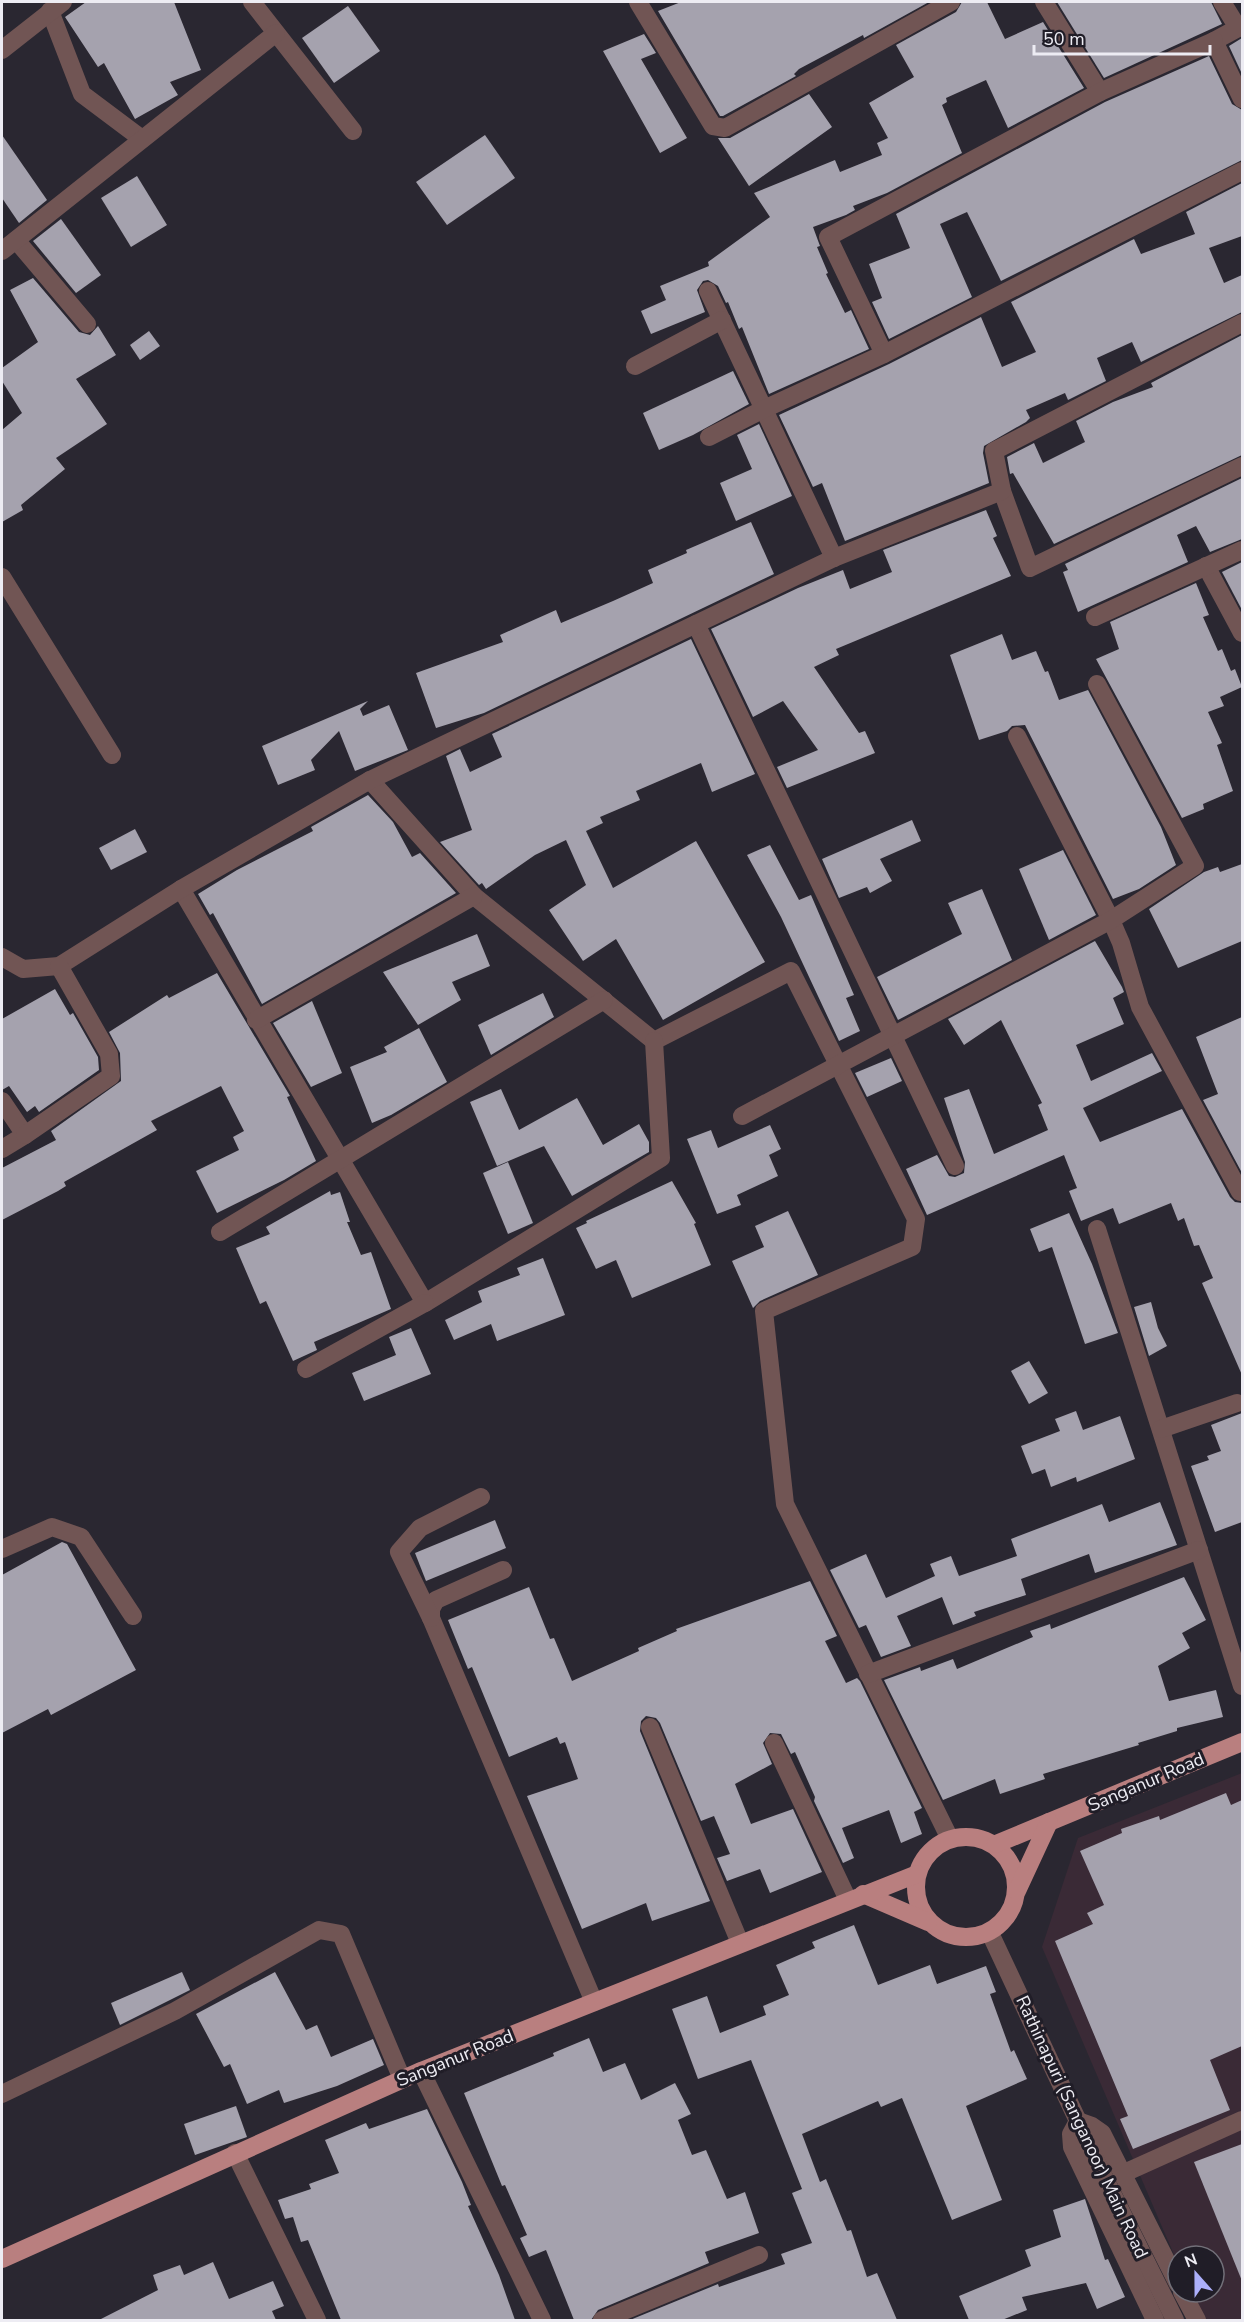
<svg xmlns="http://www.w3.org/2000/svg" width="1244" height="2322" viewBox="0 0 1244 2322" font-family="'Nunito Sans',sans-serif">
<style>
.industrial{fill:#3a2a36}
.building{fill:#a5a2ae}
.lines{fill:none;stroke-linecap:round;stroke-linejoin:round}
.minor{stroke:#715554;stroke-width:18}
.major{stroke:#b97f7f;stroke-width:18}
.labels{text-anchor:middle;stroke-width:6;stroke-linejoin:round;paint-order:stroke}
.street-label{font-size:18px;fill:#edecf3;stroke:#201d27}
</style>
<rect width="100%" height="100%" fill="#2a2731"/>
<!-- industrial -->
<polygon class="industrial" points="1242,1773 1242,2320 1207,2320 1192,2292 1214,2292 1214,2256 1178,2256 1178,2264 1042,1947 1078,1838"/>
<!-- building -->
<g class="building">
<polygon points="86,2 174,2 201,70 170,82 178,95 135,119 104,63 98,67 65,17"/>
<polygon points="681,2 929,2 864,38 863,35 799,69 794,74 796,76 723,116 720,116 658,11"/>
<polygon points="962,2 987,2 1005,39 1043,22 1084,88 1008,128 986,80 946,98 947,102 942,105 962,153 887,193 853,206 855,210 846,215 813,227 820,246 817,247 828,273 826,274 845,313 851,310 869,349 769,394 742,327 739,329 728,302 726,303 718,286 708,280 703,281 697,290 705,312 651,334 641,311 666,300 660,286 709,266 708,262 770,217 754,193 835,160 840,172 882,155 877,143 888,138 869,103 914,77 896,45 956,12"/>
<polygon points="1057,2 1211,2 1222,24 1104,78"/>
<polygon points="348,6 380,51 334,83 302,38"/>
<polygon points="644,34 656,53 641,59 687,138 660,153 603,51"/>
<polygon points="1242,38 1242,74 1229,46"/>
<polygon points="1209,56 1232,104 1242,110 1242,160 1001,281 967,212 940,224 972,297 889,339 872,302 882,298 869,264 910,248 896,214 1105,102"/>
<polygon points="809,94 832,127 749,186 718,138 730,138"/>
<polygon points="2,135 47,200 19,223 2,198"/>
<polygon points="485,135 515,178 447,225 416,182"/>
<polygon points="137,176 167,225 131,247 101,198"/>
<polygon points="1242,183 1242,236 1209,248 1224,283 1242,275 1242,312 1141,362 1132,342 1097,358 1106,381 1068,400 1065,393 1026,410 1030,418 1026,422 984,446 983,453 989,483 845,541 822,483 813,487 779,415 889,364 981,317 1002,367 1036,352 1011,302 1134,239 1141,254 1195,234 1186,212"/>
<polygon points="61,219 101,275 76,293 33,241"/>
<polygon points="33,278 79,332 90,335 98,326 116,355 76,379 107,424 56,458 65,469 21,505 23,510 2,522 2,430 22,413 2,381 2,368 38,342 10,290"/>
<polygon points="149,331 160,346 140,360 130,345"/>
<polygon points="1242,335 1242,455 1054,544 1013,473 1010,474 1007,457 1034,443 1043,463 1085,442 1076,421 1113,402 1153,387 1151,383"/>
<polygon points="733,371 749,404 693,435 659,450 643,413"/>
<polygon points="759,424 792,496 736,521 720,483 752,469 737,435"/>
<polygon points="1242,478 1242,539 1210,552 1196,526 1177,535 1188,562 1078,612 1063,572 1068,570 1065,564"/>
<polygon points="986,510 997,536 993,538 1011,576 836,649 839,655 814,667 859,733 865,731 875,753 787,788 777,767 818,750 783,701 753,717 711,629 798,588 843,570 850,589 892,572 883,550"/>
<polygon points="751,522 774,574 484,713 436,728 416,673 503,642 500,635 556,610 561,623 613,601 653,583 648,570 687,553 686,550"/>
<polygon points="1242,562 1242,610 1222,572"/>
<polygon points="1196,583 1209,615 1203,617 1218,651 1222,649 1231,671 1235,669 1242,687 1220,697 1224,706 1208,712 1222,743 1217,745 1233,791 1203,804 1204,809 1182,818 1096,659 1119,649 1110,622"/>
<polygon points="1002,634 1012,660 1036,651 1045,672 1048,671 1059,700 1088,690 1161,827 1176,865 1139,889 1113,899 1025,725 1012,726 1007,731 979,740 950,655"/>
<polygon points="691,639 755,774 712,792 701,763 636,791 640,800 600,817 603,823 586,831 613,888 696,841 765,962 663,1020 616,939 583,961 549,910 586,885 566,840 535,855 486,889 482,883 479,885 440,842 472,830 446,756 460,749 470,772 502,757 492,734"/>
<polygon points="368,701 360,709 363,716 389,705 408,750 355,771 339,731 311,760 315,770 278,785 262,746"/>
<polygon points="368,795 393,822 412,857 420,853 456,893 262,1004 213,913 210,915 198,894 237,870 313,831 311,827"/>
<polygon points="912,820 921,841 880,859 892,881 870,893 867,887 839,898 822,859"/>
<polygon points="135,829 147,852 111,870 99,848"/>
<polygon points="770,845 799,900 811,895 854,995 846,998 860,1031 839,1041 781,917 747,855"/>
<polygon points="1063,850 1096,915 1049,940 1019,869"/>
<polygon points="1242,864 1242,941 1178,968 1149,909 1204,872 1218,867 1220,872"/>
<polygon points="982,889 1012,960 898,1020 877,977 962,934 948,903"/>
<polygon points="477,934 490,966 452,982 461,1000 418,1025 383,972"/>
<polygon points="1095,941 1122,987 1124,992 1113,998 1124,1024 1076,1045 1091,1081 1152,1053 1162,1071 1083,1108 1100,1142 1182,1109 1230,1197 1235,1202 1242,1203 1242,1375 1202,1283 1213,1278 1199,1245 1194,1246 1184,1218 1178,1221 1171,1203 1119,1224 1113,1208 1081,1221 1069,1191 1077,1188 1064,1155 927,1215 906,1169 937,1155 949,1176 955,1177 964,1173 965,1162 944,1098 969,1089 994,1154 1048,1130 1038,1105 1042,1103 1001,1020 964,1045 948,1019"/>
<polygon points="217,973 290,1096 287,1097 316,1161 284,1180 217,1213 196,1171 239,1150 233,1137 244,1131 221,1086 151,1121 157,1130 64,1182 66,1186 58,1191 2,1220 2,1168 56,1140 51,1131 121,1081 120,1053 109,1032 167,995 169,998"/>
<polygon points="55,989 70,1015 73,1013 98,1057 99,1070 39,1112 35,1106 27,1112 9,1086 2,1090 2,1019"/>
<polygon points="543,993 554,1017 491,1055 478,1025"/>
<polygon points="312,1001 342,1073 311,1087 273,1023"/>
<polygon points="1242,1017 1242,1173 1203,1100 1218,1094 1196,1037"/>
<polygon points="419,1028 447,1082 391,1115 372,1123 350,1067 387,1052 384,1047"/>
<polygon points="891,1058 902,1081 867,1097 855,1073"/>
<polygon points="501,1089 519,1130 577,1098 603,1145 639,1124 649,1142 649,1152 572,1196 544,1146 497,1166 470,1102"/>
<polygon points="770,1125 781,1149 769,1155 778,1176 737,1195 741,1205 717,1214 687,1139 711,1130 718,1148"/>
<polygon points="508,1162 533,1223 508,1234 483,1173"/>
<polygon points="672,1181 696,1223 694,1224 711,1265 632,1298 616,1260 596,1269 576,1228 587,1223 586,1221"/>
<polygon points="330,1191 331,1195 340,1192 350,1222 347,1222 361,1255 371,1252 391,1309 314,1342 317,1350 293,1361 266,1301 260,1304 236,1248 270,1234 266,1227"/>
<polygon points="788,1211 818,1275 760,1301 753,1308 732,1261 764,1247 755,1226"/>
<polygon points="1069,1213 1092,1264 1118,1333 1085,1344 1052,1247 1039,1252 1030,1229"/>
<polygon points="543,1258 565,1315 497,1341 491,1324 454,1340 445,1320 482,1302 478,1291 520,1275 517,1268"/>
<polygon points="1151,1302 1158,1328 1167,1346 1149,1356 1134,1307"/>
<polygon points="411,1328 431,1374 364,1401 352,1373 396,1355 389,1337"/>
<polygon points="1029,1361 1048,1393 1029,1404 1011,1371"/>
<polygon points="1076,1411 1083,1430 1120,1416 1135,1459 1077,1482 1076,1477 1051,1487 1045,1469 1032,1474 1021,1446 1060,1431 1055,1419"/>
<polygon points="1242,1413 1242,1522 1215,1532 1191,1466 1209,1460 1207,1456 1221,1451 1211,1425"/>
<polygon points="1160,1502 1177,1545 1095,1573 1089,1554 1021,1579 1026,1595 974,1612 976,1616 953,1625 942,1597 897,1616 911,1646 881,1657 866,1625 859,1628 830,1570 866,1554 886,1598 935,1576 930,1564 951,1556 959,1576 1017,1556 1011,1539 1102,1504 1109,1522"/>
<polygon points="495,1520 506,1548 426,1581 415,1553"/>
<polygon points="62,1542 67,1544 136,1670 51,1715 48,1709 2,1733 2,1575"/>
<polygon points="1184,1577 1206,1620 1182,1633 1190,1648 1158,1666 1169,1701 1216,1690 1223,1717 1177,1728 1177,1731 1138,1743 1139,1745 1043,1774 1045,1779 1000,1794 995,1779 943,1800 884,1680 920,1667 921,1671 953,1659 957,1669 1033,1637 1030,1631 1050,1624 1051,1629"/>
<polygon points="810,1581 837,1636 825,1641 846,1683 857,1678 860,1681 922,1808 914,1812 922,1834 901,1843 889,1810 842,1828 854,1858 843,1863 814,1801 815,1797 795,1752 791,1754 781,1734 770,1733 763,1743 772,1764 735,1784 751,1824 793,1809 822,1872 770,1893 760,1869 727,1881 717,1858 730,1854 714,1816 701,1821 660,1723 656,1718 646,1716 641,1721 640,1731 710,1901 652,1921 646,1903 582,1929 527,1796 578,1779 565,1742 560,1744 557,1737 509,1757 472,1667 468,1669 448,1620 529,1587 550,1639 554,1638 572,1681 639,1651 638,1648 677,1631 676,1629"/>
<polygon points="1226,1793 1231,1805 1242,1800 1242,2046 1210,2060 1230,2110 1133,2149 1120,2119 1128,2116 1055,1941 1093,1924 1087,1913 1104,1905 1080,1851 1122,1833 1121,1829 1159,1816 1160,1820"/>
<polygon points="854,1925 878,1985 930,1965 937,1984 986,1966 996,1992 990,1994 1011,2052 1014,2050 1027,2079 966,2106 1002,2200 952,2220 902,2098 881,2107 878,2101 802,2134 820,2182 826,2179 847,2231 851,2230 867,2277 877,2273 897,2320 630,2320 718,2284 719,2287 785,2264 781,2254 812,2243 792,2193 802,2189 751,2060 698,2079 672,2009 707,1996 720,2033 766,2015 763,2006 789,1995 776,1965 815,1948 812,1942"/>
<polygon points="182,1972 190,1990 120,2025 111,2003"/>
<polygon points="275,1972 306,2030 317,2025 331,2057 373,2039 384,2065 337,2086 284,2103 279,2090 247,2104 230,2064 224,2067 196,2014"/>
<polygon points="589,2038 603,2072 625,2063 641,2100 675,2083 691,2114 678,2120 692,2155 706,2150 727,2199 745,2192 759,2233 705,2252 709,2263 598,2310 591,2320 574,2320 546,2250 529,2257 520,2238 527,2235 505,2185 502,2186 464,2093 554,2056 553,2053"/>
<polygon points="236,2106 247,2137 195,2155 184,2124"/>
<polygon points="427,2109 462,2182 471,2205 468,2206 499,2275 515,2320 341,2320 308,2240 301,2242 293,2217 285,2219 278,2200 311,2189 309,2184 339,2173 325,2140 366,2123 369,2129"/>
<polygon points="1242,2144 1242,2281 1194,2162"/>
<polygon points="1085,2199 1105,2260 1108,2259 1125,2297 1097,2309 1086,2283 1022,2297 1027,2310 1002,2320 969,2320 959,2296 1031,2266 1025,2250 1061,2237 1053,2210"/>
<polygon points="213,2262 229,2299 273,2281 284,2306 272,2311 276,2320 99,2320 158,2290 153,2275 180,2265 184,2275"/>
</g>
<g class="lines">
<!-- minor -->
<g class="minor">
<polyline points="252,2 353,131"/>
<polyline points="638,2 713,126 725,128 951,2"/>
<polyline points="1044,2 1100,92"/>
<polyline points="1222,2 1238,28 1214,41 1242,99"/>
<polyline points="50,11 82,94 142,139"/>
<polyline points="2,50 63,2"/>
<polyline points="16,240 87,324"/>
<polyline points="2,251 276,33"/>
<polyline points="708,291 834,558"/>
<polyline points="884,354 828,237 1100,92 1214,41"/>
<polyline points="635,366 722,320"/>
<polyline points="709,437 764,409 884,354 1242,171"/>
<polyline points="1002,491 1030,568 1242,466"/>
<polyline points="1206,566 1242,633"/>
<polyline points="2,577 112,755"/>
<polyline points="1095,617 1242,550"/>
<polyline points="696,624 955,1166"/>
<polyline points="1017,736 1111,920 1121,943 1140,1007 1240,1192"/>
<polyline points="370,780 474,896 654,1041 791,971 916,1219 912,1247 764,1311 785,1504 950,1839"/>
<polyline points="181,889 425,1303 661,1158 654,1041"/>
<polyline points="2,957 23,969 59,966 181,889 370,780 834,558 1002,491 994,451 1242,323"/>
<polyline points="256,1020 474,896"/>
<polyline points="2,1101 25,1135 2,1149"/>
<polyline points="742,1116 1111,920 1195,866 1097,684"/>
<polyline points="25,1135 111,1076 109,1054 59,966"/>
<polyline points="1097,1229 1242,1686"/>
<polyline points="220,1232 604,1000"/>
<polyline points="306,1369 425,1303"/>
<polyline points="1161,1429 1237,1403"/>
<polyline points="2,1549 52,1527 81,1537 133,1616"/>
<polyline points="503,1570 436,1600 431,1609 431,1618 594,2002"/>
<polyline points="431,1618 399,1552 420,1528 481,1497"/>
<polyline points="868,1674 1199,1550"/>
<polyline points="650,1727 740,1943"/>
<polyline points="774,1743 848,1900"/>
<polyline points="990,1933 1106,2181 1175,2320"/>
<polyline points="421,2071 542,2320"/>
<polyline points="2,2094 175,2011 319,1930 341,1934 402,2079"/>
<polyline points="235,2153 317,2320"/>
<polyline points="1122,2174 1242,2120"/>
<polyline points="1182,2292 1197,2320"/>
<polyline points="602,2320 759,2255"/>
<polyline points="1155,2320 1072,2147 1071,2134 1078,2121 1092,2126 1102,2133 1178,2284"/>
</g>
<!-- major -->
<g class="major">
<circle cx="966" cy="1887" r="50"/>
<polyline points="996,1844 1242,1742"/>
<polyline points="1017,1891 1049,1822"/>
<polyline points="863,1894 928,1922"/>
<polyline points="2,2259 421,2071 917,1874"/>
</g>
</g>
<g class="labels">
<!-- street labels -->
<g class="street-label">
<text transform="translate(1146 1782) rotate(-23)" y="6">Sanganur Road</text>
<text transform="translate(455 2058) rotate(-22)" y="6">Sanganur Road</text>
<text transform="translate(1082 2127) rotate(65)" y="6">Rathinapuri (Sanganoor) Main Road</text>
</g>
</g>
<!-- border -->
<rect width="1244" height="2322" fill="none" stroke="#edecf3" stroke-width="6"/>
<!-- north arrow -->
<g transform="translate(1196 2274) rotate(339)"><circle r="28" fill="#201d27" stroke="#727079" stroke-width="1.5"/>
<path d="M0-4.5L10 22L0 15L-10 22Z" fill="#acaffb"/>
<text y="-9" font-size="16" font-weight="bold" text-anchor="middle" fill="#edecf3">N</text>
</g>
<!-- scale -->
<path d="M1034 45v9h176v-9" fill="none" stroke="#edecf3" stroke-width="3"/>
<text x="1043" y="45" font-size="18" fill="#edecf3" stroke="#201d27" stroke-width="4.5" paint-order="stroke">50 m</text>
</svg>
